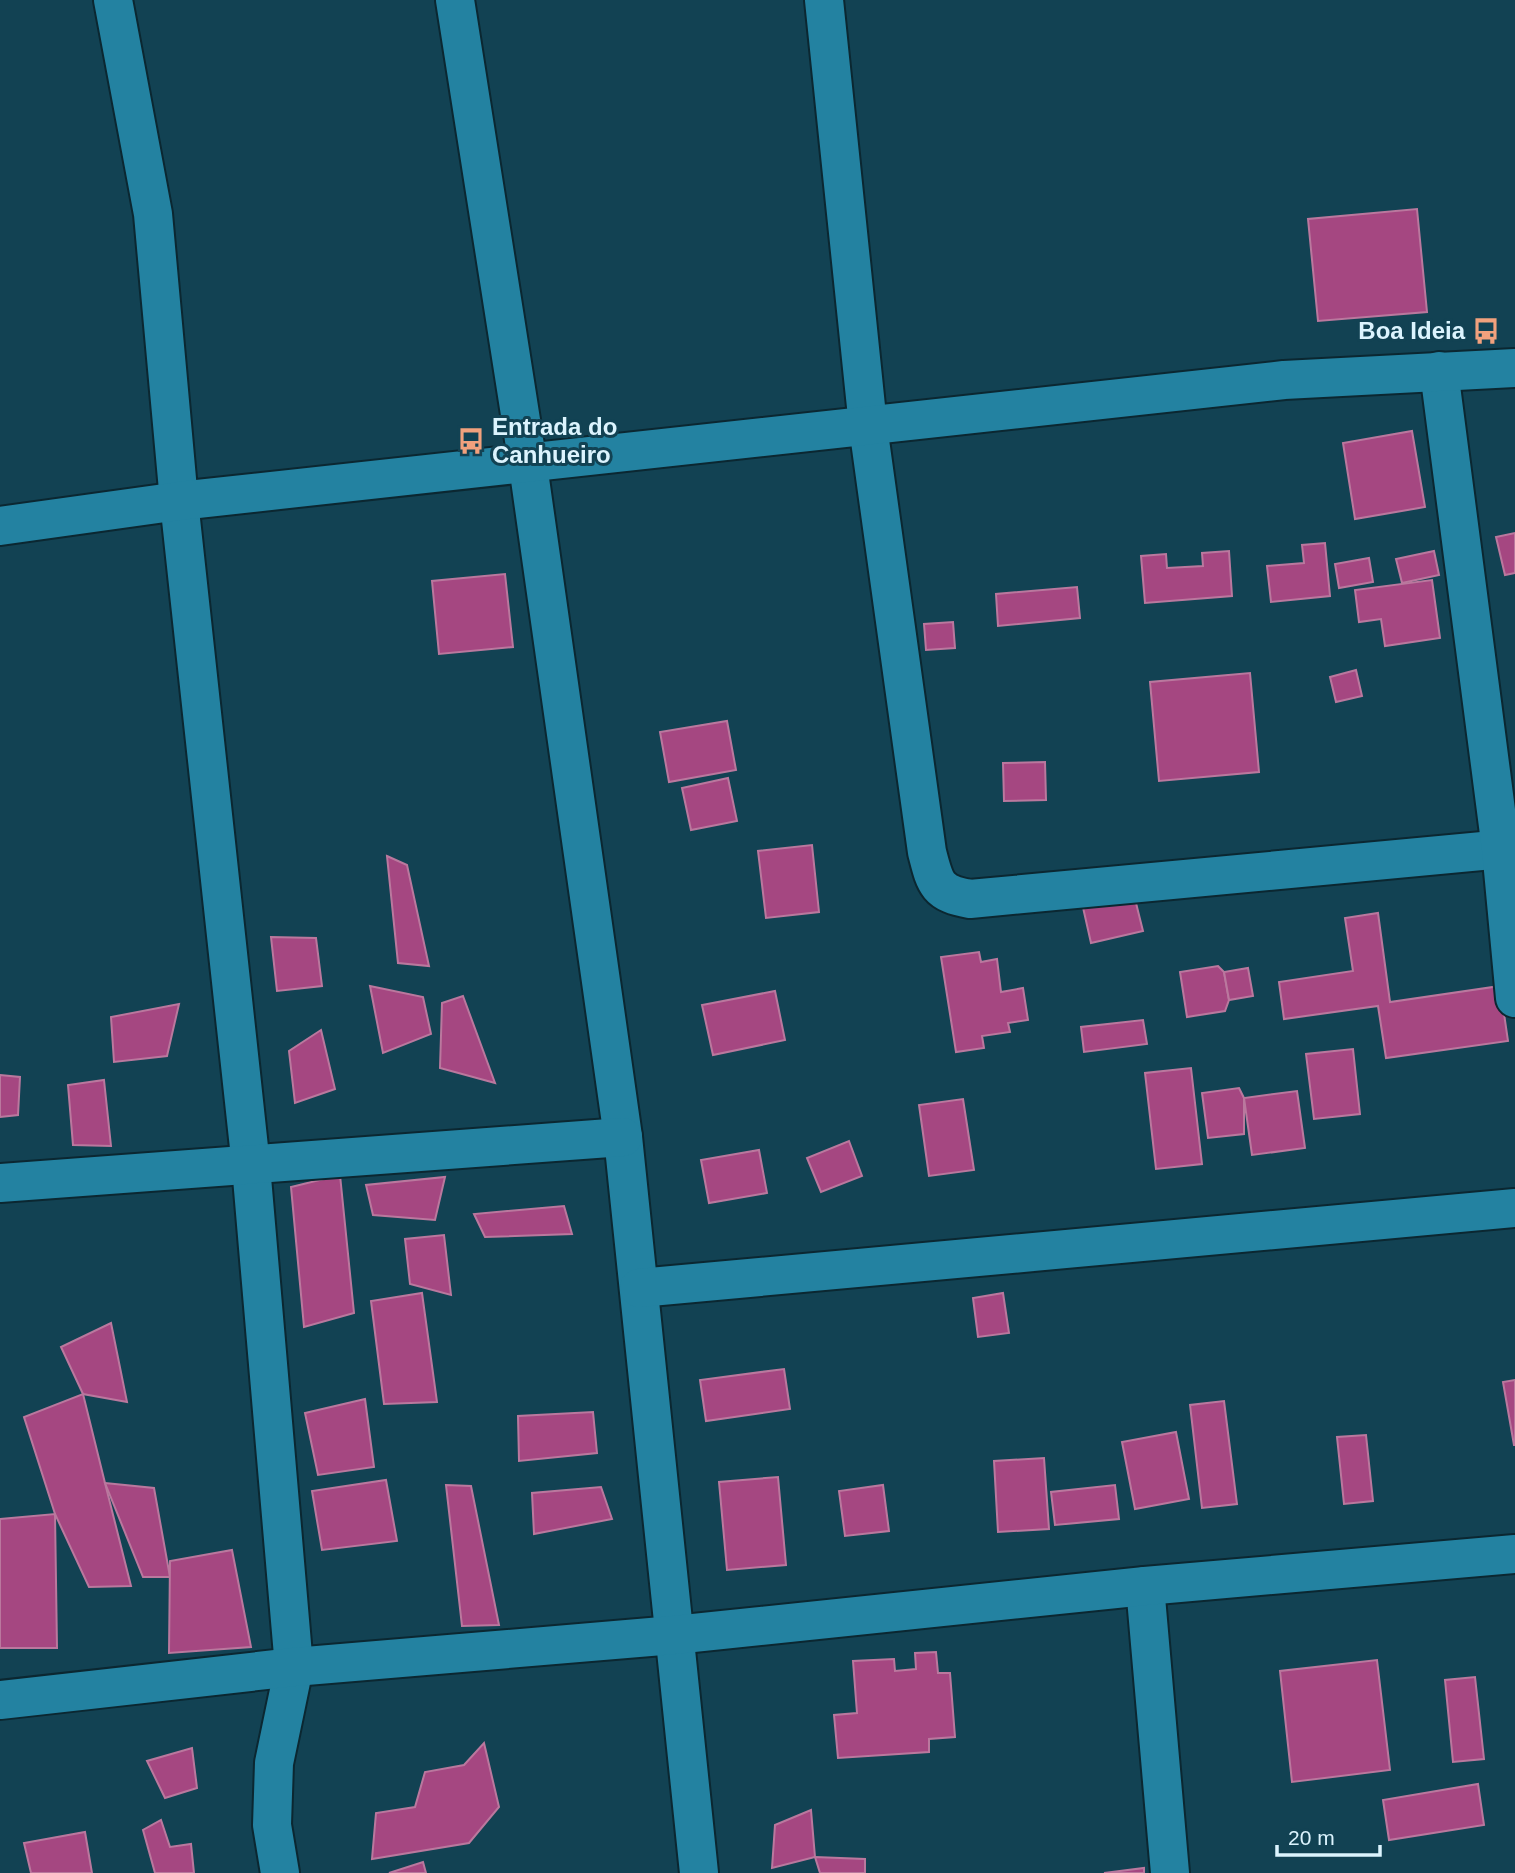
<svg xmlns="http://www.w3.org/2000/svg" width="1515" height="1873" viewBox="0 0 1515 1873" font-family="Arial,sans-serif">
<style>
.building{fill:#a54781;stroke:#ba789e;stroke-width:2}
.lines{fill:none;stroke-linecap:round;stroke-linejoin:round}
.minor-casing{stroke:#0b2731;stroke-width:42}
.minor{stroke:#2382a1;stroke-width:38}
.labels{text-anchor:middle;stroke-width:6;stroke-linejoin:round;paint-order:stroke}
.poi-label{font-size:24px;font-weight:bold;fill:#dcf4fe;stroke:#124253;text-anchor:end}
</style>
<rect width="100%" height="100%" fill="#124253"/>
<!-- building -->
<g class="building">
<polygon points="1417,209 1427,312 1318,321 1308,219"/>
<polygon points="1412,431 1425,507 1355,519 1343,443"/>
<polygon points="1515,533 1515,573 1505,575 1496,537"/>
<polygon points="1325,543 1330,596 1271,602 1267,566 1304,563 1302,545"/>
<polygon points="1229,551 1232,596 1145,603 1141,556 1166,554 1167,568 1203,566 1202,553"/>
<polygon points="1434,551 1439,575 1402,583 1396,559"/>
<polygon points="1369,558 1373,582 1339,588 1335,564"/>
<polygon points="505,574 513,647 439,654 432,581"/>
<polygon points="1432,580 1440,638 1385,646 1381,619 1359,622 1355,590"/>
<polygon points="1077,587 1080,618 998,626 996,594"/>
<polygon points="953,622 955,648 926,650 924,624"/>
<polygon points="1356,670 1362,696 1336,702 1330,677"/>
<polygon points="1250,673 1259,772 1159,781 1150,682"/>
<polygon points="727,721 736,770 669,782 660,732"/>
<polygon points="1045,762 1046,800 1004,801 1003,763"/>
<polygon points="728,778 737,821 691,830 682,788"/>
<polygon points="812,845 819,912 766,918 758,851"/>
<polygon points="387,856 407,865 429,966 398,963"/>
<polygon points="1133,891 1143,931 1091,943 1082,903"/>
<polygon points="1378,913 1390,1002 1500,986 1508,1041 1386,1058 1378,1006 1284,1019 1279,982 1353,971 1345,918"/>
<polygon points="271,937 316,938 322,986 277,991"/>
<polygon points="979,952 981,962 997,959 1001,992 1023,988 1028,1020 1008,1023 1010,1032 982,1036 984,1048 956,1052 941,957"/>
<polygon points="1218,966 1224,972 1229,1000 1225,1011 1187,1017 1180,972"/>
<polygon points="1248,968 1253,996 1229,1000 1224,972"/>
<polygon points="370,986 423,997 431,1034 383,1053"/>
<polygon points="775,991 785,1040 713,1055 702,1005"/>
<polygon points="463,996 495,1083 440,1068 442,1003"/>
<polygon points="179,1004 167,1056 114,1062 111,1017"/>
<polygon points="1143,1020 1147,1044 1084,1052 1081,1027"/>
<polygon points="321,1030 335,1089 295,1103 289,1051"/>
<polygon points="1353,1049 1360,1114 1314,1119 1306,1054"/>
<polygon points="1191,1068 1202,1164 1156,1169 1145,1073"/>
<polygon points="0,1075 20,1077 18,1115 0,1117"/>
<polygon points="104,1080 111,1146 73,1145 68,1085"/>
<polygon points="1239,1088 1244,1098 1244,1134 1208,1138 1202,1093"/>
<polygon points="1297,1091 1305,1148 1252,1155 1244,1098"/>
<polygon points="963,1099 974,1170 929,1176 919,1105"/>
<polygon points="849,1141 862,1176 821,1192 807,1158"/>
<polygon points="759,1150 767,1193 709,1203 701,1160"/>
<polygon points="340,1175 354,1313 304,1327 291,1187"/>
<polygon points="445,1177 435,1220 373,1215 366,1185"/>
<polygon points="564,1206 572,1234 485,1237 474,1214"/>
<polygon points="444,1235 451,1295 410,1284 405,1239"/>
<polygon points="422,1293 437,1402 384,1404 371,1301"/>
<polygon points="1003,1293 1009,1333 978,1337 973,1298"/>
<polygon points="111,1323 127,1402 83,1394 61,1347"/>
<polygon points="784,1369 790,1409 706,1421 700,1380"/>
<polygon points="1515,1380 1515,1445 1514,1445 1503,1382"/>
<polygon points="83,1394 105,1483 131,1586 89,1587 55,1514 24,1417"/>
<polygon points="365,1399 374,1467 318,1475 305,1413"/>
<polygon points="1224,1401 1237,1504 1202,1508 1190,1405"/>
<polygon points="593,1412 597,1453 519,1461 518,1416"/>
<polygon points="1176,1432 1189,1499 1135,1509 1122,1442"/>
<polygon points="1366,1435 1373,1501 1344,1504 1337,1437"/>
<polygon points="1044,1458 1049,1529 998,1532 994,1461"/>
<polygon points="778,1477 786,1565 727,1570 719,1482"/>
<polygon points="386,1480 397,1541 322,1550 312,1491"/>
<polygon points="105,1483 154,1488 170,1577 143,1577"/>
<polygon points="446,1485 471,1486 499,1625 462,1626"/>
<polygon points="883,1485 889,1531 845,1536 839,1491"/>
<polygon points="1115,1485 1119,1519 1055,1525 1051,1492"/>
<polygon points="601,1487 612,1519 534,1534 532,1493"/>
<polygon points="55,1514 57,1648 0,1648 0,1519"/>
<polygon points="232,1550 251,1647 169,1653 170,1561"/>
<polygon points="936,1652 938,1673 950,1673 955,1737 929,1739 929,1752 838,1758 834,1715 857,1713 853,1661 894,1659 895,1671 916,1669 915,1653"/>
<polygon points="1377,1660 1390,1770 1292,1782 1280,1671"/>
<polygon points="1475,1677 1484,1759 1453,1762 1445,1680"/>
<polygon points="484,1743 499,1807 469,1843 372,1859 376,1813 415,1807 425,1772 464,1765"/>
<polygon points="192,1748 197,1788 165,1798 147,1761"/>
<polygon points="1478,1784 1484,1825 1389,1840 1383,1800"/>
<polygon points="811,1810 815,1857 772,1868 775,1825"/>
<polygon points="161,1820 170,1847 191,1844 194,1873 155,1873 143,1830"/>
<polygon points="85,1832 92,1873 31,1873 24,1843"/>
<polygon points="815,1857 865,1859 865,1873 820,1873"/>
<polygon points="423,1862 426,1873 389,1873"/>
<polygon points="1144,1868 1144,1873 1104,1873"/>
</g>
<g class="lines">
<defs>
<g id="minor">
<polyline points="113,0 153,214 179,501 251,1166 294,1667 274,1763 272,1825 280,1873"/>
<polyline points="455,0 528,465 623,1137 699,1873"/>
<path d="M824 0 868 426 927 852C935 883 936 893 970 899L1515 848"/>
<polyline points="1439,371 1501,849 1515,998"/>
<polyline points="0,526 179,501 1284,380 1515,368"/>
<polyline points="0,1183 623,1137"/>
<polyline points="639,1288 1515,1208"/>
<polyline points="1145,1586 1170,1873"/>
<polyline points="0,1700 294,1667 674,1635 1145,1586 1515,1554"/>
</g>
</defs>
<!-- minor casing -->
<use href="#minor" class="minor-casing"/>
<!-- minor -->
<use href="#minor" class="minor"/>
</g>
<!-- icons -->
<defs>
<symbol id="bus-bare" viewBox="-9 -9 18 18"><path d="M-5-6H5V4H4V6H2V4H-2V6H-4V4H-5ZM-3.5-4V0h7V-4ZM-3.5 1.2v1.5H-2V1.2ZM2 1.2v1.5H3.5V1.2Z" fill="#f1a17d" stroke="#124253" stroke-width="2.5" paint-order="stroke"/></symbol>
</defs>
<g fill-rule="evenodd">
<use href="#bus-bare" x="1467" y="312" width="38" height="38"/>
<use href="#bus-bare" x="452" y="422" width="38" height="38"/>
</g>
<g class="labels">
<!-- poi labels -->
<g class="poi-label">
<text x="1465" y="339">Boa Ideia</text>
<text x="492" y="435" text-anchor="start">Entrada do<tspan x="492" dy="28">Canhueiro</tspan></text>
</g>
</g>
<!-- scale -->
<path d="M1277 1845v10h103v-10" fill="none" stroke="#dcf4fe" stroke-width="3.5"/>
<text x="1288" y="1845" font-size="21" fill="#dcf4fe" stroke="#124253" stroke-width="5" paint-order="stroke">20 m</text>
</svg>
